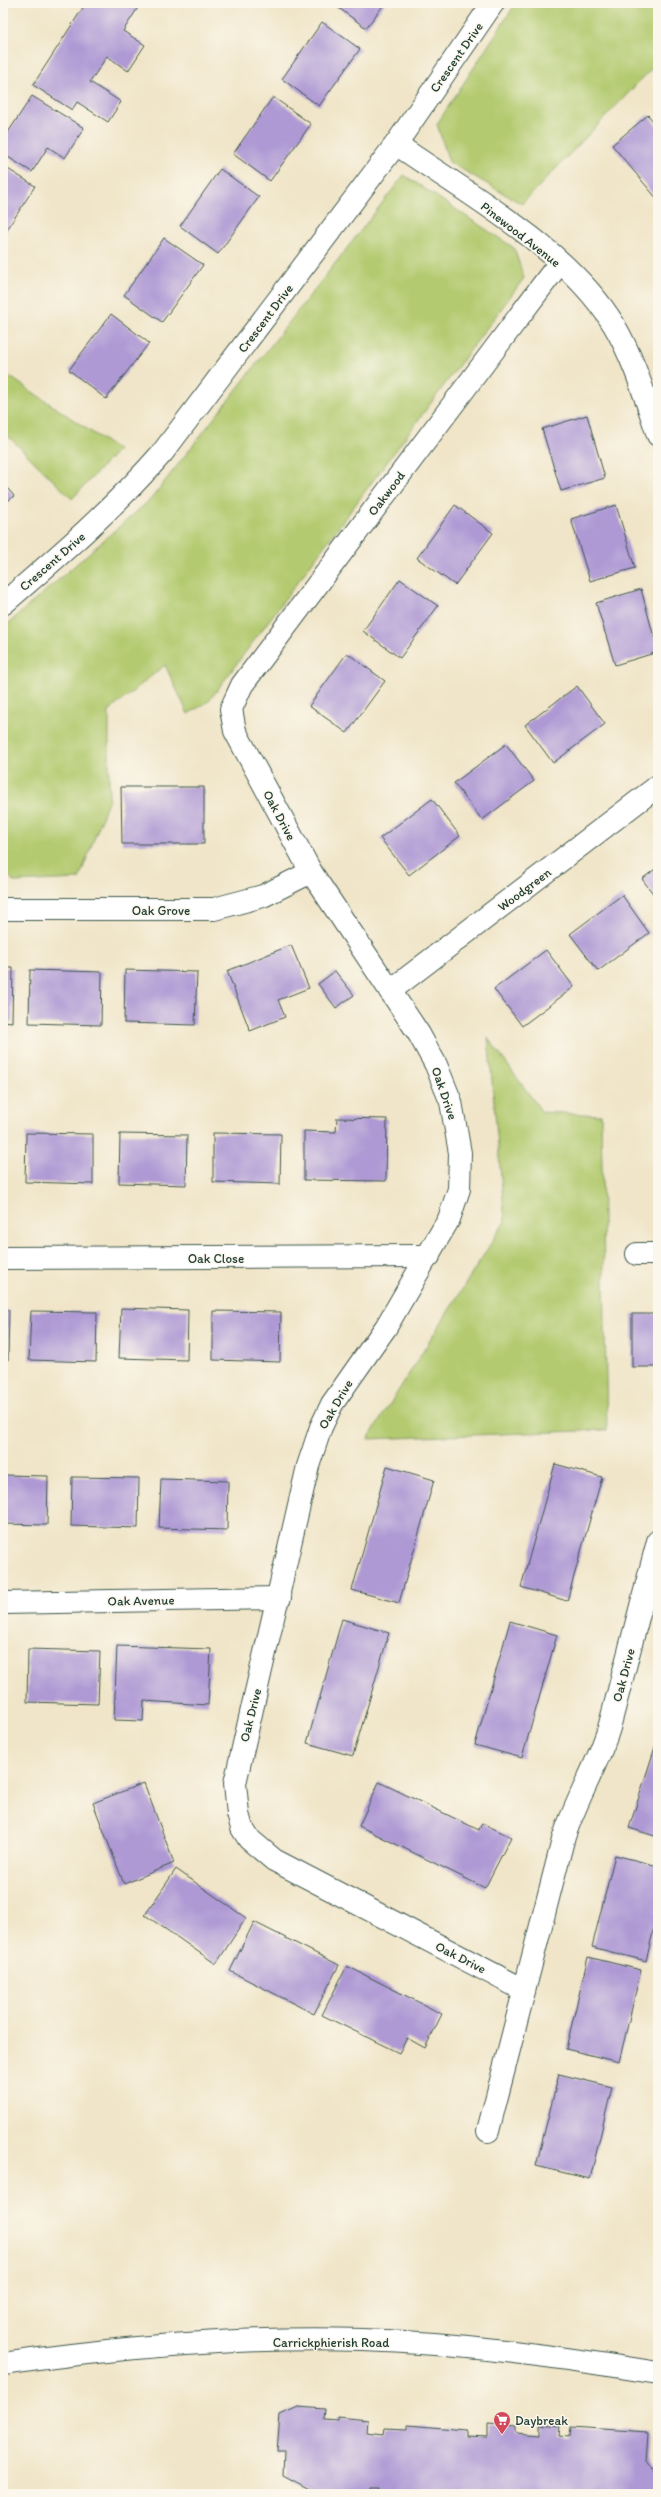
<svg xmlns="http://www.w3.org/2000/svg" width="661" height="2497" viewBox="0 0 661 2497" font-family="Itim,sans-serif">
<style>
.green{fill:#b3ca6f;stroke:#698452}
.building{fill:#ae99d4}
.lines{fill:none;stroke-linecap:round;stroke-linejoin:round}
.street-casing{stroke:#3e564a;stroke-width:24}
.secondary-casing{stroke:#3e564a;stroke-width:24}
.street{stroke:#fff;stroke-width:22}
.secondary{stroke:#fff;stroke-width:22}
.labels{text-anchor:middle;stroke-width:3;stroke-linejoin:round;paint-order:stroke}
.street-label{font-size:13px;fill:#1f3d34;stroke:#fbf7ec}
.poi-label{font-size:13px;fill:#1f3d34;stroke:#fbf7ec;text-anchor:start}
</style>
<rect width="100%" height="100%" fill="#fbf7ec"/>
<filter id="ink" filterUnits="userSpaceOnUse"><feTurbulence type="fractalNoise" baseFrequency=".025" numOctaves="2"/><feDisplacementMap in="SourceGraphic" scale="8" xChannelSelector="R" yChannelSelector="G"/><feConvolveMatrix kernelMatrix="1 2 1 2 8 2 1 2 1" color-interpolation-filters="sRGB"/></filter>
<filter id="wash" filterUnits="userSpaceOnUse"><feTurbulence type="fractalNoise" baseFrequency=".012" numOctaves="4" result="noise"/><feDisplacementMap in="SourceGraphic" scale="16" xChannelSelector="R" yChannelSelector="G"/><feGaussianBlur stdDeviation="0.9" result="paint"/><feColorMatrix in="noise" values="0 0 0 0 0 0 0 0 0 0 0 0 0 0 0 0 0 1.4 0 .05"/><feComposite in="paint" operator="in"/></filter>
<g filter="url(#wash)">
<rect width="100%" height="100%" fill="#f0e5c8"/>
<!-- green -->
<g class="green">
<polygon points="516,3 658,3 658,62 522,204 449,162 437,124"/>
<polygon points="404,175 514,248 524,278 209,701 188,714 165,665 109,711 109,799 79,879 14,882 3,868 3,628 151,499"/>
<polygon points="3,372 118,450 72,499 10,438 3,435"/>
<polygon points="488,1038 542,1112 601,1115 607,1430 368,1439 505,1221"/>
</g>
<g id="blocks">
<!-- building -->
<g class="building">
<polygon points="86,3 141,3 123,31 145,45 128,71 107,56 90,82 121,102 108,122 77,102 72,110 33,85"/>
<polygon points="332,3 385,3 366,28"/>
<polygon points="322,22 360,49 319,106 282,79"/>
<polygon points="32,96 84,128 65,158 48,147 32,172 3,154 3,140"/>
<polygon points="273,97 311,124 270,181 233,154"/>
<polygon points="648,115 658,127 658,200 612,145"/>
<polygon points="3,166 35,186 3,236"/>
<polygon points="220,169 259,197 218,254 180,226"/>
<polygon points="164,238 203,265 162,322 124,295"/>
<polygon points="111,314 149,343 106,399 69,370"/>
<polygon points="587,415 605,478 561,491 542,429"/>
<polygon points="3,483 14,496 3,505"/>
<polygon points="455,505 493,533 455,585 417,558"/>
<polygon points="616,505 635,568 590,581 571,519"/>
<polygon points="400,579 438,606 400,658 363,631"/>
<polygon points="641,589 658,652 615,665 596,603"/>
<polygon points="347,653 385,681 347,733 309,706"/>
<polygon points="577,686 605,724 553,763 525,725"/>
<polygon points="506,744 534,781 482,820 454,783"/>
<polygon points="121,787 204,787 204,844 122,844"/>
<polygon points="432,799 460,836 409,875 380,838"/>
<polygon points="658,867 658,900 642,879"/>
<polygon points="622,895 649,933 598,971 570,934"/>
<polygon points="291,945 309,988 278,1000 285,1017 250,1031 227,971"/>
<polygon points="546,950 574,987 522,1026 494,989"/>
<polygon points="3,968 13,968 12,1022 3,1021"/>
<polygon points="30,970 102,972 101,1025 29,1023"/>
<polygon points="125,970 197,972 195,1025 124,1023"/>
<polygon points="335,971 354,995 336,1008 318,984"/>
<polygon points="337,1118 387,1119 386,1181 304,1180 304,1131 336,1132"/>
<polygon points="26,1133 93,1134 93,1184 25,1182"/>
<polygon points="213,1133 281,1134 280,1184 213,1182"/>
<polygon points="120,1134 187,1135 186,1185 119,1183"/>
<polygon points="121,1308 188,1310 187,1360 119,1358"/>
<polygon points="3,1310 9,1310 8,1360 3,1359"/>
<polygon points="31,1311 97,1312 96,1362 29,1360"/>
<polygon points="213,1311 281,1312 280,1362 213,1360"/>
<rect x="632" y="1314" width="26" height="53"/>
<polygon points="555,1464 602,1477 567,1601 521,1587"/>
<polygon points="387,1466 434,1480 399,1603 352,1590"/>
<polygon points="3,1475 48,1476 47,1525 3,1524"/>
<polygon points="72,1477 139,1478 138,1528 71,1526"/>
<polygon points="161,1479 228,1481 227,1530 159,1528"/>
<polygon points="342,1619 389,1633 353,1756 307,1743"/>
<polygon points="510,1621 557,1635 522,1758 475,1745"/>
<polygon points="117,1646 211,1649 208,1705 144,1701 143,1721 114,1720"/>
<polygon points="28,1649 100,1651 98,1704 27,1702"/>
<polygon points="656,1744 658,1745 658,1837 629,1828"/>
<polygon points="379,1782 479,1830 482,1823 511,1837 485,1888 359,1826"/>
<polygon points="144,1783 174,1863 124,1884 93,1803"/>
<polygon points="615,1855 658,1866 658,1911 646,1961 592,1947"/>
<polygon points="176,1869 246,1918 216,1964 145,1915"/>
<polygon points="254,1922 339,1965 314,2014 230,1971"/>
<polygon points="588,1957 641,1970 619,2062 566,2049"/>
<polygon points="347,1966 442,2014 425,2048 407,2038 399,2053 322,2015"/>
<polygon points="559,2074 612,2087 590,2179 536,2166"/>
<polygon points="298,2407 325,2409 324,2420 338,2421 338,2417 368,2420 367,2432 384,2434 385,2428 408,2429 408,2425 466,2430 466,2436 488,2437 488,2424 516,2426 516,2433 541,2435 541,2424 560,2426 559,2436 569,2437 570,2427 648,2432 646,2461 658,2477 658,2494 377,2494 378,2489 370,2489 370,2494 313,2494 313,2491 283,2475 284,2451 277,2451 280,2415"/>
</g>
</g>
</g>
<g filter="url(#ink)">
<use href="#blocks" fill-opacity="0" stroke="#3e564a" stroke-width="1"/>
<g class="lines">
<defs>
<g id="street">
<path d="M396 144C468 194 568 249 614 325 634 359 645 397 658 435"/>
<path d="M3 604C59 556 114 508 163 452L396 144 493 3"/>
<polyline points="3,909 214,909 263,896 311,872"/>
<polyline points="390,991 658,786"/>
<polyline points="637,1254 658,1254"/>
<polyline points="3,1258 429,1256"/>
<polyline points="3,1603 280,1598"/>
<polyline points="524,1990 274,1860 249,1839 242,1828 238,1814 235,1783 308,1466 321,1427 332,1404 386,1327 449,1219 459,1189 460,1153 451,1102 436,1065 419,1034 311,872 235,731 231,709 242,685 560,262"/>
<path d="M488 2131 563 1840C575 1801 597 1767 609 1728L658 1541"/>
</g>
<path id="secondary" d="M3 2364C122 2347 242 2336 362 2340 462 2343 560 2357 658 2373"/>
</defs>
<!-- street casing -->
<use href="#street" class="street-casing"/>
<!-- secondary casing -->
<use href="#secondary" class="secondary-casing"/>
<!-- street -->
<use href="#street" class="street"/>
<!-- secondary -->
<use href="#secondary" class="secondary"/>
</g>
</g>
<!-- icons -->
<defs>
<symbol id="supermarket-pin" viewBox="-11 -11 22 30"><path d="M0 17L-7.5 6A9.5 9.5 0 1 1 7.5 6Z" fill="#d1495b" stroke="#fbf7ec"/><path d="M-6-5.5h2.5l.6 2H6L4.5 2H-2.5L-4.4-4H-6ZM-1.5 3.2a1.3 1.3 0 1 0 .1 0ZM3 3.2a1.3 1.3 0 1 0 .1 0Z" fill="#fff"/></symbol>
</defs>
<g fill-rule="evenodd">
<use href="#supermarket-pin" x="492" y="2410" width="20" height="27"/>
</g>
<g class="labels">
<!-- street labels -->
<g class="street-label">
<text transform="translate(456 57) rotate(-55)" y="5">Crescent Drive</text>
<text transform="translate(521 234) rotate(38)" y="5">Pinewood Avenue</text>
<text transform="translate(265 318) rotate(-53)" y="5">Crescent Drive</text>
<text transform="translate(386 493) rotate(-53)" y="5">Oakwood</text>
<text transform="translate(52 561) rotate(-41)" y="5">Crescent Drive</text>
<text transform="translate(280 815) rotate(62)" y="5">Oak Drive</text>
<text transform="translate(524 889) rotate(-37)" y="5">Woodgreen</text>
<text x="161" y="915">Oak Grove</text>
<text transform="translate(445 1093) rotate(71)" y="5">Oak Drive</text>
<text x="216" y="1263">Oak Close</text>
<text transform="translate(335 1404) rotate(-60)" y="5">Oak Drive</text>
<text transform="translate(141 1600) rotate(-1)" y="5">Oak Avenue</text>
<text transform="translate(623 1675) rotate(-75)" y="5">Oak Drive</text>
<text transform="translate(250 1715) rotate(-76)" y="5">Oak Drive</text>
<text transform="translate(461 1957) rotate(27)" y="5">Oak Drive</text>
<text x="331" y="2347">Carrickphierish Road</text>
</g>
<!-- poi labels -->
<g class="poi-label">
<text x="515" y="2425">Daybreak</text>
</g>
</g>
<!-- margin -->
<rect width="661" height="2497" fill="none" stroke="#fbf7ec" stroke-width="16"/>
</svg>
